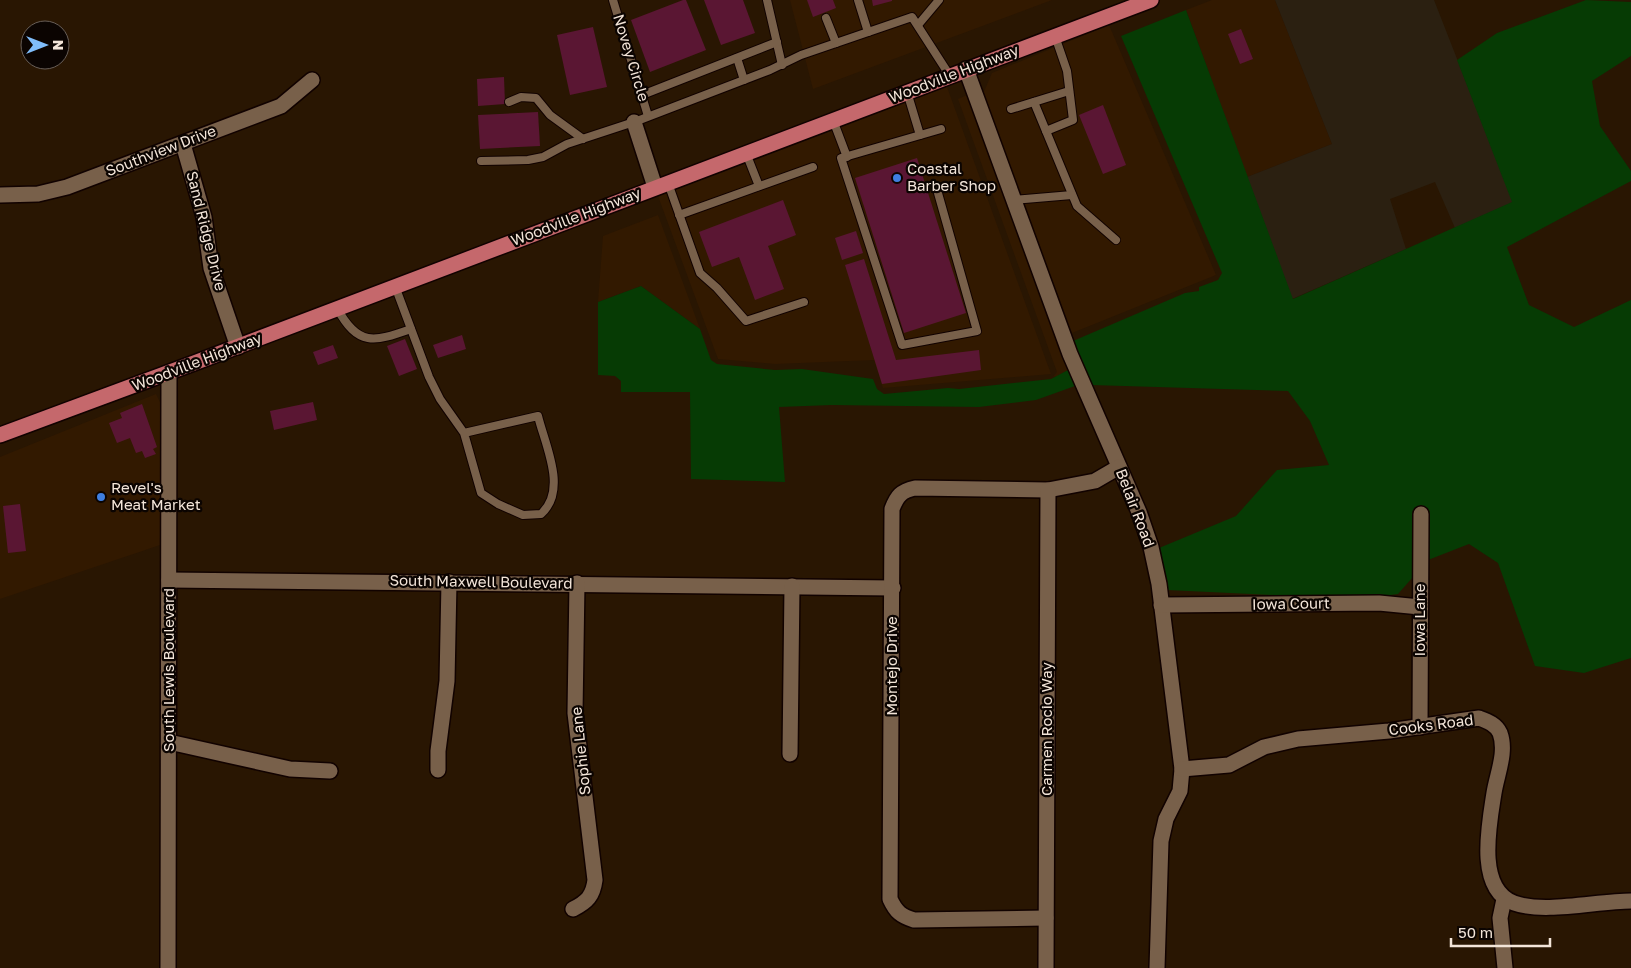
<svg xmlns="http://www.w3.org/2000/svg" width="1631" height="968" viewBox="0 0 1631 968" font-family="'Golos Text',sans-serif">
<style>
.built{fill:#321900}
.industrial{fill:#2b2011}
.green{fill:#063b04}
.building{fill:#5a1633}
.lines{fill:none;stroke-linecap:round;stroke-linejoin:round}
.lane-casing{stroke:#110200;stroke-width:10}
.street-casing{stroke:#110200;stroke-width:18}
.primary-casing{stroke:#110200;stroke-width:18}
.lane{stroke:#78604a;stroke-width:8}
.street{stroke:#78604a;stroke-width:15}
.primary{stroke:#c5686c;stroke-width:15}
.shop-dot{fill:#3f7fe0;stroke:#0b0401;stroke-width:2}
.labels{text-anchor:middle;stroke-width:4.5;stroke-linejoin:round;paint-order:stroke}
.street-label{font-size:15px;fill:#f3e5d9;stroke:#0b0401}
.poi-label{font-size:15px;fill:#f3e5d9;stroke:#0b0401;text-anchor:start}
</style>
<rect width="100%" height="100%" fill="#291602"/>
<!-- built -->
<g class="built">
<polygon points="790,0 1052,0 813,89"/>
<polygon points="1212,0 1275,0 1332,144 1247,177 1186,10"/>
<polygon points="1109,25 1216,275 1072,333 983,94 992,73"/>
<polygon points="947,87 1051,374 883,388 874,360 775,364 718,359 658,196"/>
<polygon points="967,95 1068,370 1058,376 1053,377 1057,372 958,99"/>
<polygon points="658,215 700,329 641,286 598,302 603,236"/>
<polygon points="156,394 165,412 160,545 0,599 0,457"/>
</g>
<!-- industrial -->
<polygon class="industrial" points="1275,0 1434,0 1513,202 1455,228 1435,182 1390,199 1406,249 1292,299 1247,177 1332,144"/>
<!-- green -->
<g class="green">
<polygon points="1586,0 1631,2 1631,56 1592,81 1600,126 1631,171 1631,181 1507,247 1529,305 1574,327 1631,300 1631,658 1584,673 1535,666 1498,563 1469,544 1428,560 1398,594 1358,599 1167,590 1159,548 1236,516 1277,470 1329,465 1310,421 1288,391 1091,385 1073,341 1185,293 1199,291 1199,287 1218,280 1222,273 1121,36 1186,10 1293,299 1512,202 1457,60 1497,33"/>
<polygon points="641,286 700,329 711,360 717,364 775,370 802,369 873,379 877,389 884,394 948,388 959,389 1051,379 1068,370 1075,386 1036,400 979,407 832,405 779,407 785,482 691,479 690,392 621,392 621,381 615,376 598,375 598,302"/>
</g>
<!-- building -->
<g class="building">
<polygon points="683,0 686,0 706,50 650,72 631,20"/>
<polygon points="704,0 743,0 755,33 721,45"/>
<polygon points="807,0 833,0 836,8 813,17"/>
<polygon points="872,0 892,0 892,1 873,6"/>
<polygon points="593,27 607,87 570,95 557,35"/>
<polygon points="1241,29 1253,59 1240,64 1228,34"/>
<polygon points="504,77 505,104 478,106 477,79"/>
<polygon points="1103,105 1126,165 1103,174 1079,115"/>
<polygon points="538,112 540,146 480,149 478,115"/>
<polygon points="917,158 966,313 904,333 855,178"/>
<polygon points="783,200 796,235 768,246 784,289 755,300 739,257 712,267 699,232"/>
<polygon points="856,231 863,253 842,260 835,238"/>
<polygon points="864,259 896,360 979,350 981,370 882,384 845,265"/>
<polygon points="462,335 466,349 438,358 433,345"/>
<polygon points="405,339 417,369 399,376 387,346"/>
<polygon points="333,345 338,358 318,365 313,352"/>
<polygon points="313,402 317,420 274,430 270,411"/>
<polygon points="142,404 157,447 153,449 156,454 145,458 142,451 136,453 130,438 117,443 109,423 122,418 120,413"/>
<polygon points="20,504 26,551 8,553 3,506"/>
</g>
<g class="lines">
<defs>
<g id="lane">
<polyline points="613,0 648,116"/>
<polyline points="767,0 782,65"/>
<polyline points="858,0 868,32"/>
<polyline points="826,18 836,43"/>
<polyline points="918,25 939,0"/>
<polyline points="737,58 744,80"/>
<polyline points="907,92 920,135"/>
<polyline points="642,95 777,42"/>
<polyline points="509,102 521,97 536,98 550,115 583,139"/>
<polyline points="1034,102 1077,206 1116,240"/>
<polyline points="1011,109 1069,91"/>
<polyline points="833,120 847,157"/>
<polyline points="1046,131 1073,120 1067,71 1055,36"/>
<polyline points="746,153 759,186"/>
<polyline points="481,161 528,160 543,157 567,144 637,121 770,70 801,55 912,17 950,76"/>
<polyline points="668,183 700,273 717,288 746,321 804,302"/>
<polyline points="936,186 977,331 902,345 841,158 941,129"/>
<polyline points="1013,200 1072,195"/>
<polyline points="679,215 813,167"/>
<path d="M395 286 429 377 440 399 464 433 481 493 498 504 523 515 541 514C568 490 545 445 538 416L464 433"/>
<path d="M337 308C358 347 374 342 411 329"/>
</g>
<g id="street">
<polyline points="966,69 1070,354 1139,512 1151,547 1159,584 1182,769 1180,791 1166,819 1161,841 1157,968"/>
<polyline points="634,122 655,187"/>
<polyline points="183,144 204,217 211,268 238,347"/>
<polyline points="0,195 38,194 67,187 281,106 312,80"/>
<polyline points="169,580 893,588"/>
<polyline points="1161,605 1379,603 1420,607"/>
<polyline points="1420,727 1421,514"/>
<polyline points="169,742 290,769 330,771"/>
<polyline points="790,754 792,586"/>
<path d="M1182 769 1229 765 1264 747 1298 739 1389 731 1479 718C1487 721 1496 724 1500 733 1507 752 1497 774 1494 793 1489 825 1476 889 1514 903 1544 914 1597 901 1631 901"/>
<polyline points="438,770 438,751 447,681 449,582"/>
<polyline points="1504,899 1500,918 1505,968"/>
<path d="M573 909C587 902 593 896 595 880L575 713 577 583"/>
<path d="M1046 918 914 920C901 916 896 912 890 899L892 509C897 496 901 491 915 488L1048 490 1095 481 1119 467"/>
<polyline points="168,968 169,373"/>
<polyline points="1046,968 1048,490"/>
</g>
<polyline id="primary" points="0,435 194,363 1151,0"/>
</defs>
<!-- lane casing -->
<use href="#lane" class="lane-casing"/>
<!-- street casing -->
<use href="#street" class="street-casing"/>
<!-- primary casing -->
<use href="#primary" class="primary-casing"/>
<!-- lane -->
<use href="#lane" class="lane"/>
<!-- street -->
<use href="#street" class="street"/>
<!-- primary -->
<use href="#primary" class="primary"/>
</g>
<!-- markers -->
<g class="shop-dot">
<circle cx="897" cy="178" r="5"/>
<circle cx="101" cy="497" r="5"/>
</g>
<g class="labels">
<!-- street labels -->
<g class="street-label">
<text transform="translate(631 58) rotate(73)" y="5">Novey Circle</text>
<text transform="translate(954 74) rotate(-21)" y="5">Woodville Highway</text>
<text transform="translate(161 151) rotate(-21)" y="5">Southview Drive</text>
<text transform="translate(576 217) rotate(-21)" y="5">Woodville Highway</text>
<text transform="translate(206 231) rotate(76)" y="5">Sand Ridge Drive</text>
<text transform="translate(197 362) rotate(-21)" y="5">Woodville Highway</text>
<text transform="translate(1135 508) rotate(69)" y="5">Belair Road</text>
<text transform="translate(481 582) rotate(1)" y="5">South Maxwell Boulevard</text>
<text transform="translate(1291 604) rotate(-1)" y="5">Iowa Court</text>
<text transform="translate(1420 620) rotate(-90)" y="5">Iowa Lane</text>
<text transform="translate(892 666) rotate(-90)" y="5">Montejo Drive</text>
<text transform="translate(169 670) rotate(-90)" y="5">South Lewis Boulevard</text>
<text transform="translate(1431 725) rotate(-7)" y="5">Cooks Road</text>
<text transform="translate(1047 729) rotate(-90)" y="5">Carmen Rocio Way</text>
<text transform="translate(581 751) rotate(-96)" y="5">Sophie Lane</text>
</g>
<!-- poi labels -->
<g class="poi-label">
<text x="907" y="174">Coastal<tspan x="907" dy="17">Barber Shop</tspan></text>
<text x="111" y="493">Revel's<tspan x="111" dy="17">Meat Market</tspan></text>
</g>
</g>
<!-- north arrow -->
<g transform="translate(45 45) rotate(90)"><circle r="24" fill="#0b0401" stroke="#685e57"/>
<path d="M0-4L9 19L0 12L-9 19Z" fill="#80bdfa"/>
<text y="-8" font-size="14" font-weight="bold" text-anchor="middle" fill="#f3e5d9">N</text>
</g>
<!-- scale -->
<path d="M1451 938v8h99v-8" fill="none" stroke="#f3e5d9" stroke-width="2.5"/>
<text x="1458" y="938" font-size="15" fill="#f3e5d9" stroke="#0b0401" stroke-width="4" paint-order="stroke">50 m</text>
</svg>
